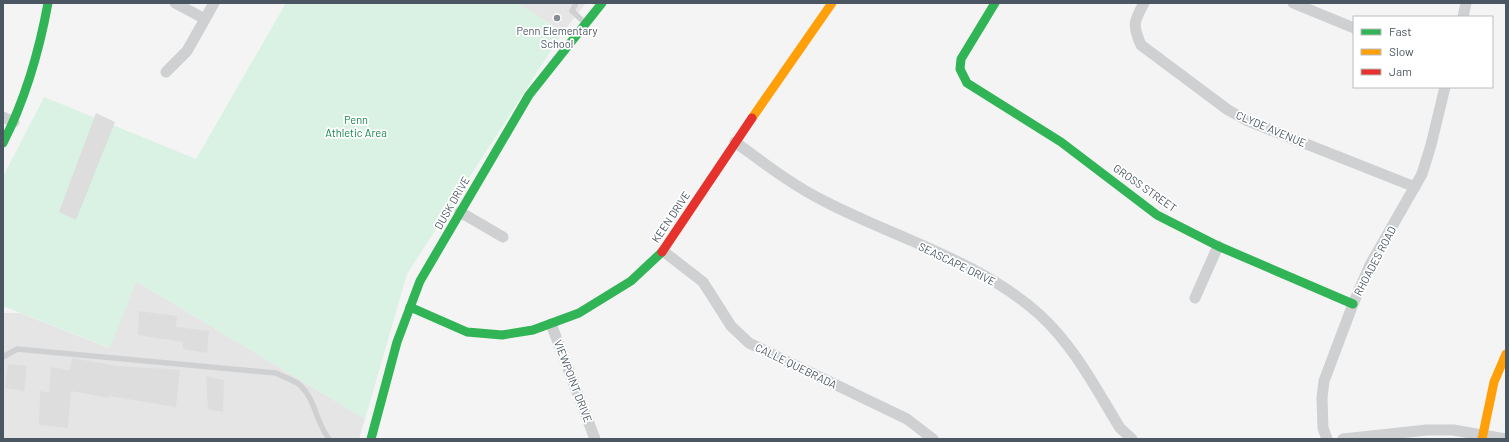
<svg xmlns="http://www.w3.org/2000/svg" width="1509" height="442" viewBox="0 0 1509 442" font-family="Barlow,sans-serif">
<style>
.education{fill:#e6e5e6}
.green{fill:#d9f2e3}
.building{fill:#ddddde}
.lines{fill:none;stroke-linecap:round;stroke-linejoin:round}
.lane{stroke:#ced0d2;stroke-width:5.5}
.street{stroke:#ced0d2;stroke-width:11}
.fast{stroke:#30b455;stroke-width:9}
.slow{stroke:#ff9f0a;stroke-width:9}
.jam{stroke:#e5322d;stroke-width:9}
.poi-dot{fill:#868d94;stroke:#fff;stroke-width:1.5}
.labels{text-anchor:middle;stroke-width:3.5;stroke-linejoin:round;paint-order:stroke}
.poi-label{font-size:11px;fill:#4a5661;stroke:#fff}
.park-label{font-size:11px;fill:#17864f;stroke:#fff}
.street-label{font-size:11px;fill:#4a5661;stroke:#fff}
</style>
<rect width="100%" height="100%" fill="#f4f4f4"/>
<!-- education -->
<g class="education">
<polygon points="517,3 586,3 563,32"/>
<polygon points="136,281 365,419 359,439 3,439 3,313 20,313 109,348"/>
</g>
<!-- green -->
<polygon class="green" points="286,3 517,3 563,32 407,274 365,419 136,281 110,348 3,306 3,177 44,97 196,159"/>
<!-- building -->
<g class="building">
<polygon points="96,113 115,122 76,220 59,212"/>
<polygon points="139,311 177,316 176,327 209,331 207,353 183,349 183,342 138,335"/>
<polygon points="72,358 118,366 180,370 176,407 109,396 109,398 71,391 68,428 39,425 40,391 49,393 51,367 70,370"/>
<polygon points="8,364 27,366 24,391 5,388"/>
<polygon points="206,376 224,380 223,412 208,409"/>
</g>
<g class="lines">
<!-- lane -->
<g class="lane">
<polyline points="576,3 572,11 584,22"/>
<path d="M3 357 17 349 276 373C283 377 295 380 301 386 316 401 316 423 329 439"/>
</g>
<!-- street -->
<g class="street">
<polyline points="175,3 205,19"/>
<path d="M1144 3C1134 21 1132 25 1141 45L1228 110 1248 121 1415 187"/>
<polyline points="1293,3 1354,28"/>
<polyline points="1463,17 1466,3"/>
<polyline points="166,72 187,51 214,3"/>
<polyline points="3,117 14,122"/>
<path d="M735 142C764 163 792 185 824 201 895 238 979 260 1040 315 1074 346 1096 389 1120 428L1132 439"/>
<polyline points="460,212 503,237"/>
<polyline points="663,251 703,282 731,326 749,343 907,419 933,439"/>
<polyline points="1195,298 1218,246"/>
<polyline points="551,324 595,439"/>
<polyline points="1327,439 1323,428 1322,398 1324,381 1353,304 1370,265 1422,174 1431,145 1445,87"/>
<polyline points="1343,439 1427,430 1453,430 1506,439"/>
</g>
<!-- fast -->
<g class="fast">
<polyline points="995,3 961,59 960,69 967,83 1061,142 1157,215 1218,246 1353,304"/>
<path d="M3 143C26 98 39 52 48 3"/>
<polyline points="410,307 467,332 502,335 533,330 579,313 631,281 662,252"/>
<polyline points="371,439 397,342 420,281 529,95 602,3"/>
</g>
<!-- slow -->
<g class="slow">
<polyline points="752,118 832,3"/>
<polyline points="1482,439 1494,382 1506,354"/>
</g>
<!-- jam -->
<polyline class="jam" points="662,252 752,118"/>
</g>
<!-- markers -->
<circle class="poi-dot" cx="557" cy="18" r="4"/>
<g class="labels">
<!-- poi labels -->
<g class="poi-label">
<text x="557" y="35">Penn Elementary<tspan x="557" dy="13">School</tspan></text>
</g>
<!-- park labels -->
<g class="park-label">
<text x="356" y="124">Penn<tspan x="356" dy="13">Athletic Area</tspan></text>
</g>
<!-- street labels -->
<g class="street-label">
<text transform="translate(1271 129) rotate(23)" y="4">CLYDE AVENUE</text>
<text transform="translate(1145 188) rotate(35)" y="4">GROSS STREET</text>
<text transform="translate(452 203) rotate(-60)" y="4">DUSK DRIVE</text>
<text transform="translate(671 217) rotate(-56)" y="4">KEEN DRIVE</text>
<text transform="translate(1375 261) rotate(-62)" y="4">RHOADES ROAD</text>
<text transform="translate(957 264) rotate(26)" y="4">SEASCAPE DRIVE</text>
<text transform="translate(796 366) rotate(26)" y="4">CALLE QUEBRADA</text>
<text transform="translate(573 381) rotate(69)" y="4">VIEWPOINT DRIVE</text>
</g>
</g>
<!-- border -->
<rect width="1509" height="442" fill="none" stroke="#4a5661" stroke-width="8"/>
<!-- legend -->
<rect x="1353" y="16" width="140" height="72" fill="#ffffff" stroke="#b7bbc0"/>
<rect x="1361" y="29" width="20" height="6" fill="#30b455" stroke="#b7bbc0"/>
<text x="1389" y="36" font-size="12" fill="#4a5661">Fast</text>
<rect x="1361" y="49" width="20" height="6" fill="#ff9f0a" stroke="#b7bbc0"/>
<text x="1389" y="56" font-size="12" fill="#4a5661">Slow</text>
<rect x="1361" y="69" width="20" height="6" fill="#e5322d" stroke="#b7bbc0"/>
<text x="1389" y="76" font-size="12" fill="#4a5661">Jam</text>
</svg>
